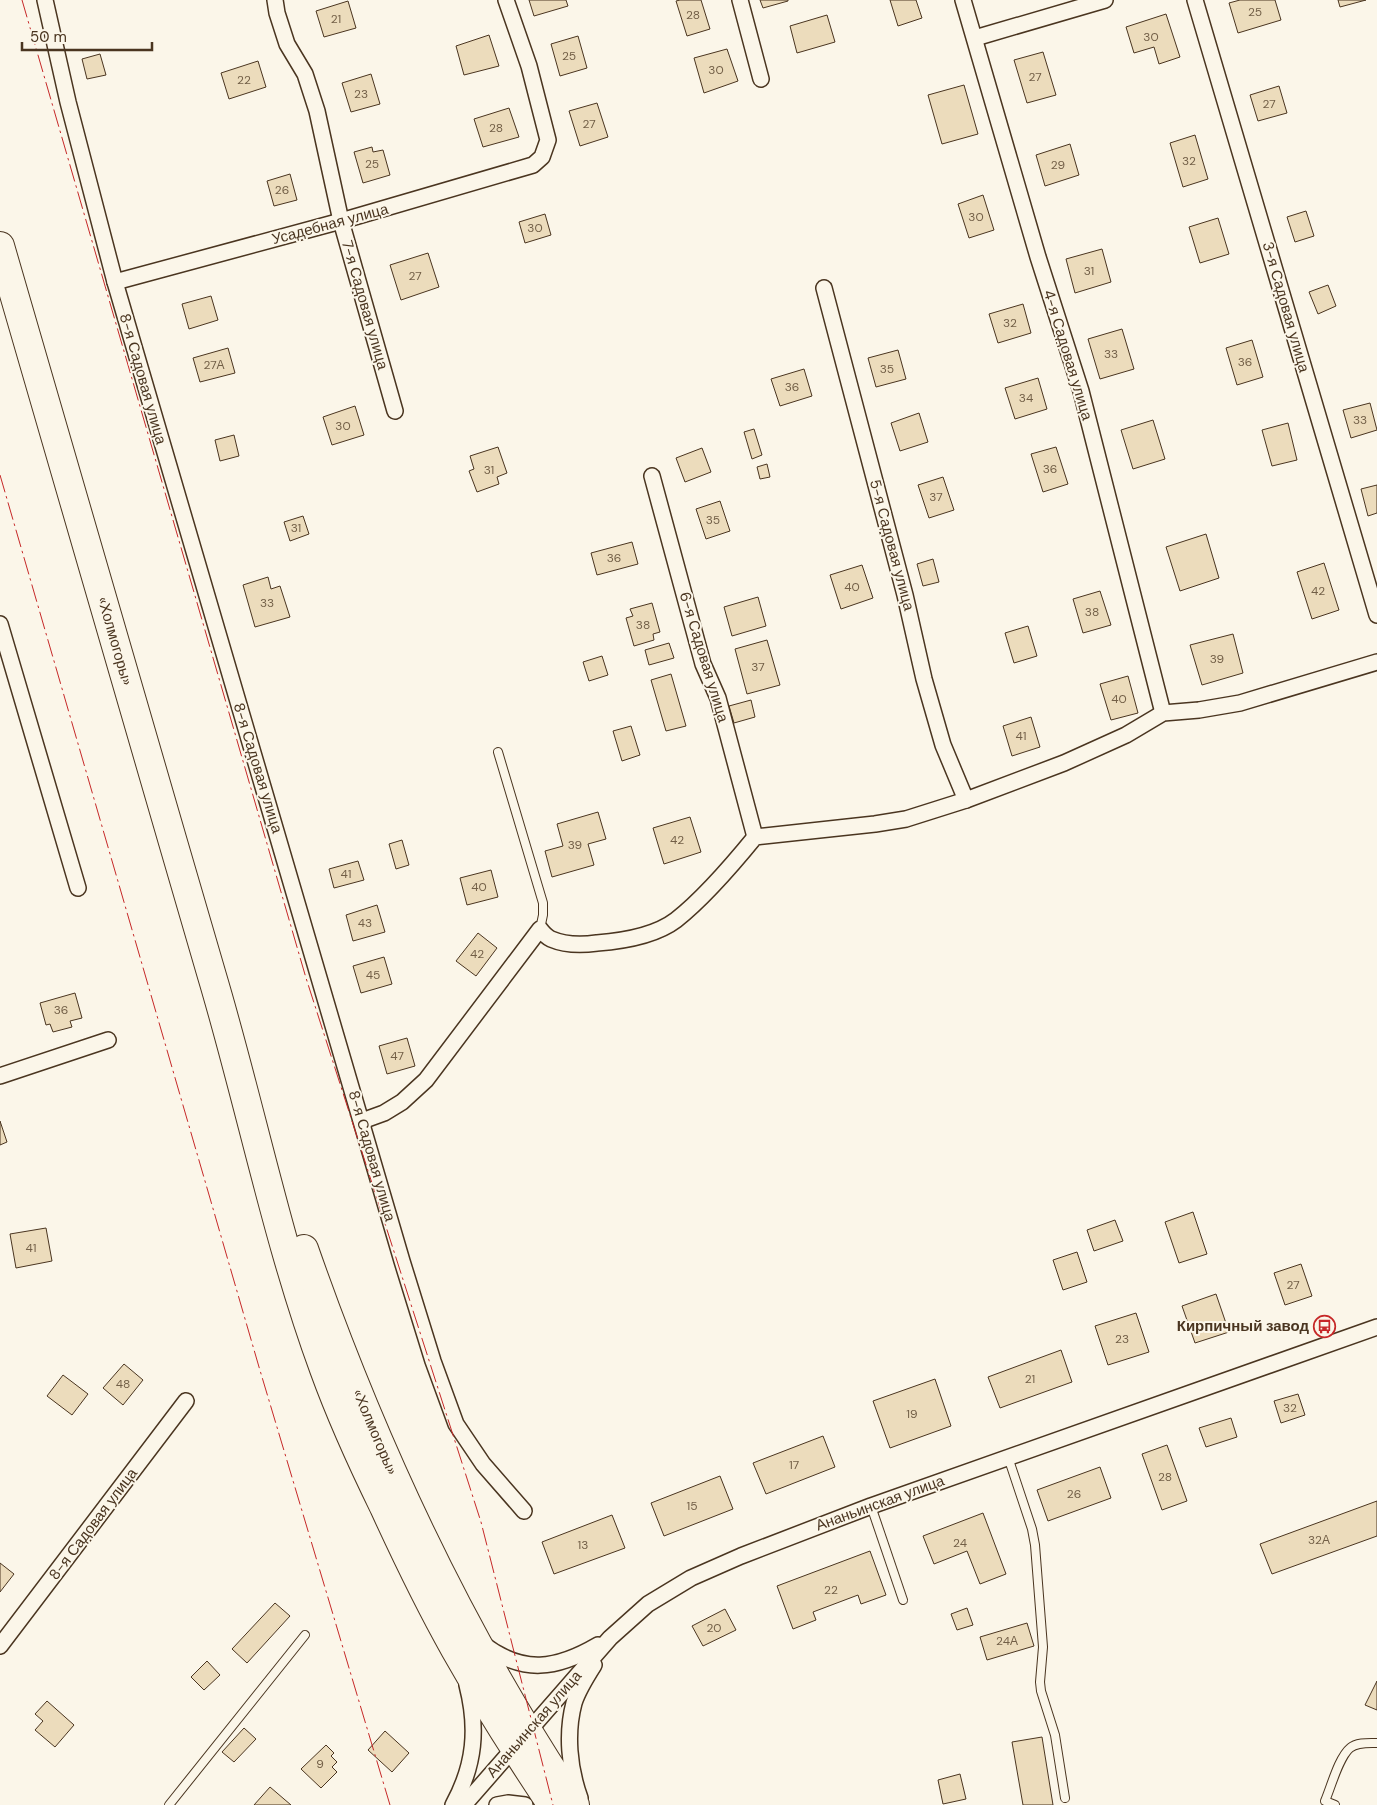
<svg xmlns="http://www.w3.org/2000/svg" width="1377" height="1805" viewBox="0 0 1377 1805" font-family="'DM Sans',sans-serif">
<style>
.building{fill:#ecdcbc;stroke:#4a3520}
.lines{fill:none;stroke-linecap:round;stroke-linejoin:round}
.lane-casing{stroke:#4a3520;stroke-width:10}
.street-casing{stroke:#4a3520;stroke-width:18}
.highway-casing{stroke:#4a3520;stroke-width:30}
.lane{stroke:#fbf6e9;stroke-width:8}
.street{stroke:#fbf6e9;stroke-width:15}
.highway{stroke:#fbf6e9;stroke-width:28}
.power{stroke:#c62828;stroke-width:1;stroke-dasharray:18 4 2.5 4;stroke-linecap:butt}
.labels{text-anchor:middle;stroke-width:4;stroke-linejoin:round;paint-order:stroke}
.number-label{font-size:12px;fill:#725f47}
.street-label{font-size:15px;fill:#4a3520;stroke:#fbf6e9}
.poi-label{font-size:15px;font-weight:bold;fill:#4a3520;stroke:#fbf6e9;text-anchor:end}
</style>
<rect width="100%" height="100%" fill="#fbf6e9"/>
<!-- building -->
<g class="building">
<polygon points="529,0 566,0 568,6 534,16"/>
<polygon points="680,0 701,0 710,29 687,36 676,1"/>
<polygon points="760,0 788,0 788,1 763,8"/>
<polygon points="890,0 916,0 922,18 898,26"/>
<polygon points="1240,0 1275,0 1281,20 1238,33 1229,3"/>
<polygon points="1338,0 1366,0 1340,7"/>
<polygon points="348,1 356,28 324,37 316,11"/>
<polygon points="1166,14 1180,57 1159,64 1154,47 1134,53 1126,27"/>
<polygon points="827,15 835,42 797,53 790,26"/>
<polygon points="489,35 499,66 464,75 456,46"/>
<polygon points="578,36 587,68 560,76 551,44"/>
<polygon points="727,49 738,81 704,93 694,58"/>
<polygon points="1043,52 1056,95 1027,103 1014,60"/>
<polygon points="100,54 106,75 87,79 82,59"/>
<polygon points="258,61 266,87 229,99 221,73"/>
<polygon points="371,74 380,104 351,112 342,83"/>
<polygon points="964,85 978,134 942,144 928,95"/>
<polygon points="1279,86 1287,113 1258,121 1250,95"/>
<polygon points="597,103 608,137 580,146 569,111"/>
<polygon points="509,108 519,137 483,147 474,119"/>
<polygon points="1195,135 1208,179 1183,187 1170,143"/>
<polygon points="1070,144 1079,175 1045,186 1036,155"/>
<polygon points="372,147 373,152 383,150 390,175 363,183 354,152"/>
<polygon points="290,174 297,200 274,206 267,181"/>
<polygon points="983,195 994,230 969,238 958,204"/>
<polygon points="1306,211 1314,236 1295,242 1287,217"/>
<polygon points="545,214 551,235 525,243 519,222"/>
<polygon points="1218,218 1229,254 1200,263 1189,227"/>
<polygon points="1102,249 1111,282 1075,293 1066,259"/>
<polygon points="428,253 439,287 401,300 390,265"/>
<polygon points="1328,285 1336,306 1318,314 1309,292"/>
<polygon points="211,296 218,320 189,329 182,304"/>
<polygon points="1023,304 1031,333 998,343 989,314"/>
<polygon points="1122,329 1134,369 1100,379 1088,339"/>
<polygon points="1252,340 1263,377 1237,385 1226,348"/>
<polygon points="228,348 235,373 200,382 193,358"/>
<polygon points="898,350 906,379 876,387 868,358"/>
<polygon points="804,369 812,396 780,406 771,379"/>
<polygon points="1038,378 1047,409 1015,419 1005,388"/>
<polygon points="1370,403 1377,430 1351,438 1343,410"/>
<polygon points="355,406 364,435 332,445 323,417"/>
<polygon points="919,413 928,442 900,451 891,423"/>
<polygon points="1153,420 1165,459 1133,469 1121,430"/>
<polygon points="1288,423 1297,460 1272,466 1262,430"/>
<polygon points="754,429 762,455 752,459 744,432"/>
<polygon points="234,435 239,456 220,461 215,440"/>
<polygon points="498,447 507,473 497,477 499,484 477,492 469,471 474,469 470,456"/>
<polygon points="1056,447 1068,484 1043,492 1031,454"/>
<polygon points="702,448 711,472 685,482 676,458"/>
<polygon points="767,464 770,477 760,479 757,467"/>
<polygon points="943,477 954,510 929,518 918,485"/>
<polygon points="1377,485 1377,513 1368,516 1361,489"/>
<polygon points="720,501 730,531 706,539 696,509"/>
<polygon points="303,516 309,534 290,541 284,522"/>
<polygon points="1206,534 1219,578 1180,591 1166,547"/>
<polygon points="632,542 638,564 597,575 591,553"/>
<polygon points="933,559 939,582 923,586 917,564"/>
<polygon points="1324,563 1339,610 1312,619 1297,572"/>
<polygon points="862,565 873,598 841,609 830,575"/>
<polygon points="268,577 271,589 280,586 290,617 255,627 243,585"/>
<polygon points="1100,591 1111,625 1083,633 1073,599"/>
<polygon points="758,597 766,626 732,636 724,607"/>
<polygon points="652,603 660,632 653,634 654,640 634,646 626,618 633,616 630,609"/>
<polygon points="1028,626 1037,656 1014,663 1005,633"/>
<polygon points="1233,634 1243,673 1202,685 1190,645"/>
<polygon points="767,640 780,685 747,694 735,649"/>
<polygon points="669,643 674,658 649,665 645,650"/>
<polygon points="602,656 608,675 589,681 583,662"/>
<polygon points="671,674 686,726 666,731 651,680"/>
<polygon points="1128,676 1138,713 1111,720 1100,684"/>
<polygon points="751,700 755,717 734,723 729,706"/>
<polygon points="1031,717 1040,747 1012,756 1003,726"/>
<polygon points="631,726 640,755 622,761 613,731"/>
<polygon points="598,812 606,839 588,844 594,865 552,877 545,851 563,846 557,824"/>
<polygon points="690,817 701,852 664,864 653,828"/>
<polygon points="402,840 409,865 396,869 389,844"/>
<polygon points="358,861 364,880 334,888 329,869"/>
<polygon points="491,870 498,897 467,905 460,878"/>
<polygon points="377,905 385,932 353,941 346,915"/>
<polygon points="478,933 497,948 476,976 456,961"/>
<polygon points="384,957 392,984 361,993 353,966"/>
<polygon points="75,993 82,1018 70,1021 72,1027 53,1032 50,1024 46,1025 40,1003"/>
<polygon points="407,1038 415,1066 387,1074 379,1046"/>
<polygon points="0,1121 7,1142 0,1145"/>
<polygon points="1193,1212 1207,1254 1179,1263 1165,1222"/>
<polygon points="1115,1220 1123,1241 1094,1251 1087,1230"/>
<polygon points="46,1228 52,1261 16,1268 10,1234"/>
<polygon points="1077,1252 1087,1282 1063,1290 1053,1260"/>
<polygon points="1301,1264 1312,1296 1285,1305 1274,1273"/>
<polygon points="1216,1294 1229,1332 1195,1343 1182,1306"/>
<polygon points="1136,1313 1149,1352 1108,1365 1095,1326"/>
<polygon points="1061,1350 1072,1382 1000,1408 988,1377"/>
<polygon points="124,1364 143,1380 123,1405 103,1388"/>
<polygon points="63,1375 88,1394 72,1415 47,1396"/>
<polygon points="935,1379 951,1426 890,1448 873,1401"/>
<polygon points="1298,1394 1305,1415 1281,1423 1274,1401"/>
<polygon points="1231,1418 1237,1437 1206,1447 1199,1428"/>
<polygon points="823,1436 835,1467 766,1494 753,1463"/>
<polygon points="1167,1445 1187,1501 1162,1510 1142,1454"/>
<polygon points="1100,1467 1111,1498 1048,1521 1037,1490"/>
<polygon points="720,1476 733,1509 664,1536 651,1503"/>
<polygon points="1377,1501 1377,1536 1272,1574 1260,1544"/>
<polygon points="983,1513 1006,1574 980,1584 967,1551 934,1564 923,1536"/>
<polygon points="612,1515 625,1548 554,1574 542,1542"/>
<polygon points="870,1551 886,1595 861,1604 858,1595 813,1612 816,1620 793,1629 777,1586"/>
<polygon points="0,1563 14,1574 0,1592"/>
<polygon points="275,1603 290,1616 247,1663 232,1649"/>
<polygon points="967,1608 973,1625 957,1630 951,1614"/>
<polygon points="725,1609 736,1630 703,1646 692,1626"/>
<polygon points="1027,1623 1034,1646 987,1660 980,1637"/>
<polygon points="207,1661 220,1675 204,1690 191,1677"/>
<polygon points="1377,1681 1377,1710 1365,1705"/>
<polygon points="47,1701 74,1725 55,1747 35,1730 43,1721 35,1714"/>
<polygon points="244,1728 256,1739 234,1762 222,1752"/>
<polygon points="385,1731 409,1753 392,1772 368,1750"/>
<polygon points="1042,1737 1053,1805 1023,1805 1012,1742"/>
<polygon points="326,1745 334,1753 331,1756 337,1762 332,1767 337,1772 321,1788 301,1769"/>
<polygon points="960,1774 966,1799 943,1804 938,1780"/>
<polygon points="270,1787 291,1805 254,1805"/>
</g>
<g class="lines">
<defs>
<g id="lane">
<polyline points="498,752 543,903 543,915 540,929"/>
<polyline points="1008,1457 1032,1529 1035,1545 1043,1647 1040,1682 1041,1691 1055,1735 1065,1798"/>
<polyline points="871,1506 903,1600"/>
<polyline points="169,1805 305,1635"/>
<path d="M1335 1805 1325 1801C1331 1787 1339 1757 1350 1748 1357 1742 1369 1743 1377 1743"/>
</g>
<g id="street">
<polyline points="45,0 68,102 115,282 402,1261 433,1361 456,1424 483,1464 524,1511"/>
<polyline points="275,0 277,13 287,44 305,74 317,111 341,221 395,411"/>
<polyline points="740,0 761,79"/>
<polyline points="963,0 1038,257 1081,391 1163,713"/>
<polyline points="1195,0 1377,615"/>
<polyline points="975,38 1105,0"/>
<polyline points="115,282 341,221 533,165 542,157 548,140 529,66 506,0"/>
<polyline points="824,288 905,595 924,679 943,745 966,800"/>
<polyline points="652,476 703,664 718,698 755,837"/>
<polyline points="0,624 78,888"/>
<polyline points="0,1076 108,1040"/>
<path d="M362 1121 384 1113 402 1102 426 1080 540 929C543 933 547 937 551 939 565 945 583 945 597 943 623 941 655 936 676 920 704 898 733 864 755 837L875 824 906 819 966 800 1064 763 1126 735 1163 713 1199 710 1240 703 1377 662"/>
<path d="M483 1644C523 1675 557 1669 598 1645"/>
<polyline points="0,1646 186,1401"/>
<path d="M580 1798C569 1768 566 1733 574 1703 578 1690 587 1676 594 1665"/>
<path d="M453 1805C475 1765 478 1728 467 1685"/>
<polyline points="464,1805 610,1638 648,1604 691,1578 741,1556 871,1506 1377,1327"/>
<polyline points="497,1805 508,1803 525,1805"/>
</g>
<g id="highway">
<path d="M0 246C71 490 141 733 212 976 251 1107 277 1241 324 1369 341 1416 362 1462 384 1507 406 1555 429 1603 455 1649 485 1702 518 1754 552 1805"/>
<path d="M304 1249C372 1444 460 1633 575 1805"/>
</g>
</defs>
<!-- lane casing -->
<use href="#lane" class="lane-casing"/>
<!-- street casing -->
<use href="#street" class="street-casing"/>
<!-- highway casing -->
<use href="#highway" class="highway-casing"/>
<!-- lane -->
<use href="#lane" class="lane"/>
<!-- street -->
<use href="#street" class="street"/>
<!-- highway -->
<use href="#highway" class="highway"/>
<!-- power -->
<g class="power">
<polyline points="22,0 306,978 481,1522 553,1805"/>
<polyline points="0,475 259,1367 390,1805"/>
</g>
</g>
<!-- icons -->
<defs>
<symbol id="bus-ring" viewBox="-11 -11 22 22"><circle r="9.5" fill="#fbf6e9" stroke="#c62828" stroke-width="1.5"/><path d="M-5-6H5V4H4V6H2V4H-2V6H-4V4H-5ZM-3.5-4V0h7V-4ZM-3.5 1.2v1.5H-2V1.2ZM2 1.2v1.5H3.5V1.2Z" fill="#c62828"/></symbol>
</defs>
<g fill-rule="evenodd">
<use href="#bus-ring" x="1312" y="1314" width="25" height="25"/>
</g>
<g class="labels">
<!-- number labels -->
<g class="number-label">
<text x="1255" y="16">25</text>
<text x="693" y="19">28</text>
<text x="336" y="23">21</text>
<text x="1151" y="41">30</text>
<text x="569" y="60">25</text>
<text x="716" y="74">30</text>
<text x="1035" y="81">27</text>
<text x="244" y="84">22</text>
<text x="361" y="98">23</text>
<text x="1269" y="108">27</text>
<text x="589" y="128">27</text>
<text x="496" y="132">28</text>
<text x="1189" y="165">32</text>
<text x="372" y="168">25</text>
<text x="1058" y="169">29</text>
<text x="282" y="194">26</text>
<text x="976" y="221">30</text>
<text x="535" y="232">30</text>
<text x="1089" y="275">31</text>
<text x="415" y="280">27</text>
<text x="1010" y="327">32</text>
<text x="1111" y="358">33</text>
<text x="1245" y="366">36</text>
<text x="214" y="369">27А</text>
<text x="887" y="373">35</text>
<text x="792" y="391">36</text>
<text x="1026" y="402">34</text>
<text x="1360" y="424">33</text>
<text x="343" y="430">30</text>
<text x="1050" y="473">36</text>
<text x="489" y="474">31</text>
<text x="936" y="501">37</text>
<text x="713" y="524">35</text>
<text x="296" y="532">31</text>
<text x="614" y="562">36</text>
<text x="852" y="591">40</text>
<text x="1318" y="595">42</text>
<text x="267" y="607">33</text>
<text x="1092" y="616">38</text>
<text x="643" y="629">38</text>
<text x="1217" y="663">39</text>
<text x="758" y="671">37</text>
<text x="1119" y="703">40</text>
<text x="1021" y="740">41</text>
<text x="677" y="844">42</text>
<text x="575" y="849">39</text>
<text x="346" y="878">41</text>
<text x="479" y="891">40</text>
<text x="365" y="927">43</text>
<text x="477" y="958">42</text>
<text x="373" y="979">45</text>
<text x="61" y="1014">36</text>
<text x="397" y="1060">47</text>
<text x="31" y="1252">41</text>
<text x="1293" y="1289">27</text>
<text x="1122" y="1343">23</text>
<text x="1030" y="1383">21</text>
<text x="123" y="1388">48</text>
<text x="1290" y="1412">32</text>
<text x="912" y="1418">19</text>
<text x="794" y="1469">17</text>
<text x="1165" y="1481">28</text>
<text x="1074" y="1498">26</text>
<text x="692" y="1510">15</text>
<text x="1319" y="1544">32А</text>
<text x="960" y="1547">24</text>
<text x="583" y="1549">13</text>
<text x="831" y="1594">22</text>
<text x="714" y="1632">20</text>
<text x="1007" y="1645">24А</text>
<text x="320" y="1768">9</text>
</g>
<!-- street labels -->
<g class="street-label">
<text transform="translate(330 224) rotate(-15)" y="5">Усадебная улица</text>
<text transform="translate(365 305) rotate(74)" y="5">7-я Садовая улица</text>
<text transform="translate(1286 307) rotate(74)" y="5">3-я Садовая улица</text>
<text transform="translate(1068 355) rotate(73)" y="5">4-я Садовая улица</text>
<text transform="translate(143 379) rotate(74)" y="5">8-я Садовая улица</text>
<text transform="translate(892 545) rotate(75)" y="5">5-я Садовая улица</text>
<text transform="translate(115 641) rotate(74)" y="5">«Холмогоры»</text>
<text transform="translate(704 657) rotate(73)" y="5">6-я Садовая улица</text>
<text transform="translate(258 768) rotate(73)" y="5">8-я Садовая улица</text>
<text transform="translate(372 1156) rotate(74)" y="5">8-я Садовая улица</text>
<text transform="translate(375 1432) rotate(67)" y="5">«Холмогоры»</text>
<text transform="translate(880 1503) rotate(-20)" y="5">Ананьинская улица</text>
<text transform="translate(93 1524) rotate(-53)" y="5">8-я Садовая улица</text>
<text transform="translate(534 1724) rotate(-49)" y="5">Ананьинская улица</text>
</g>
<!-- poi labels -->
<g class="poi-label">
<text x="1309" y="1331">Кирпичный завод</text>
</g>
</g>
<!-- scale -->
<path d="M22 42v8h130v-8" fill="none" stroke="#4a3520" stroke-width="2.5"/>
<text x="30" y="42" font-size="15" fill="#4a3520" stroke="#fbf6e9" stroke-width="4" paint-order="stroke">50 m</text>
</svg>
